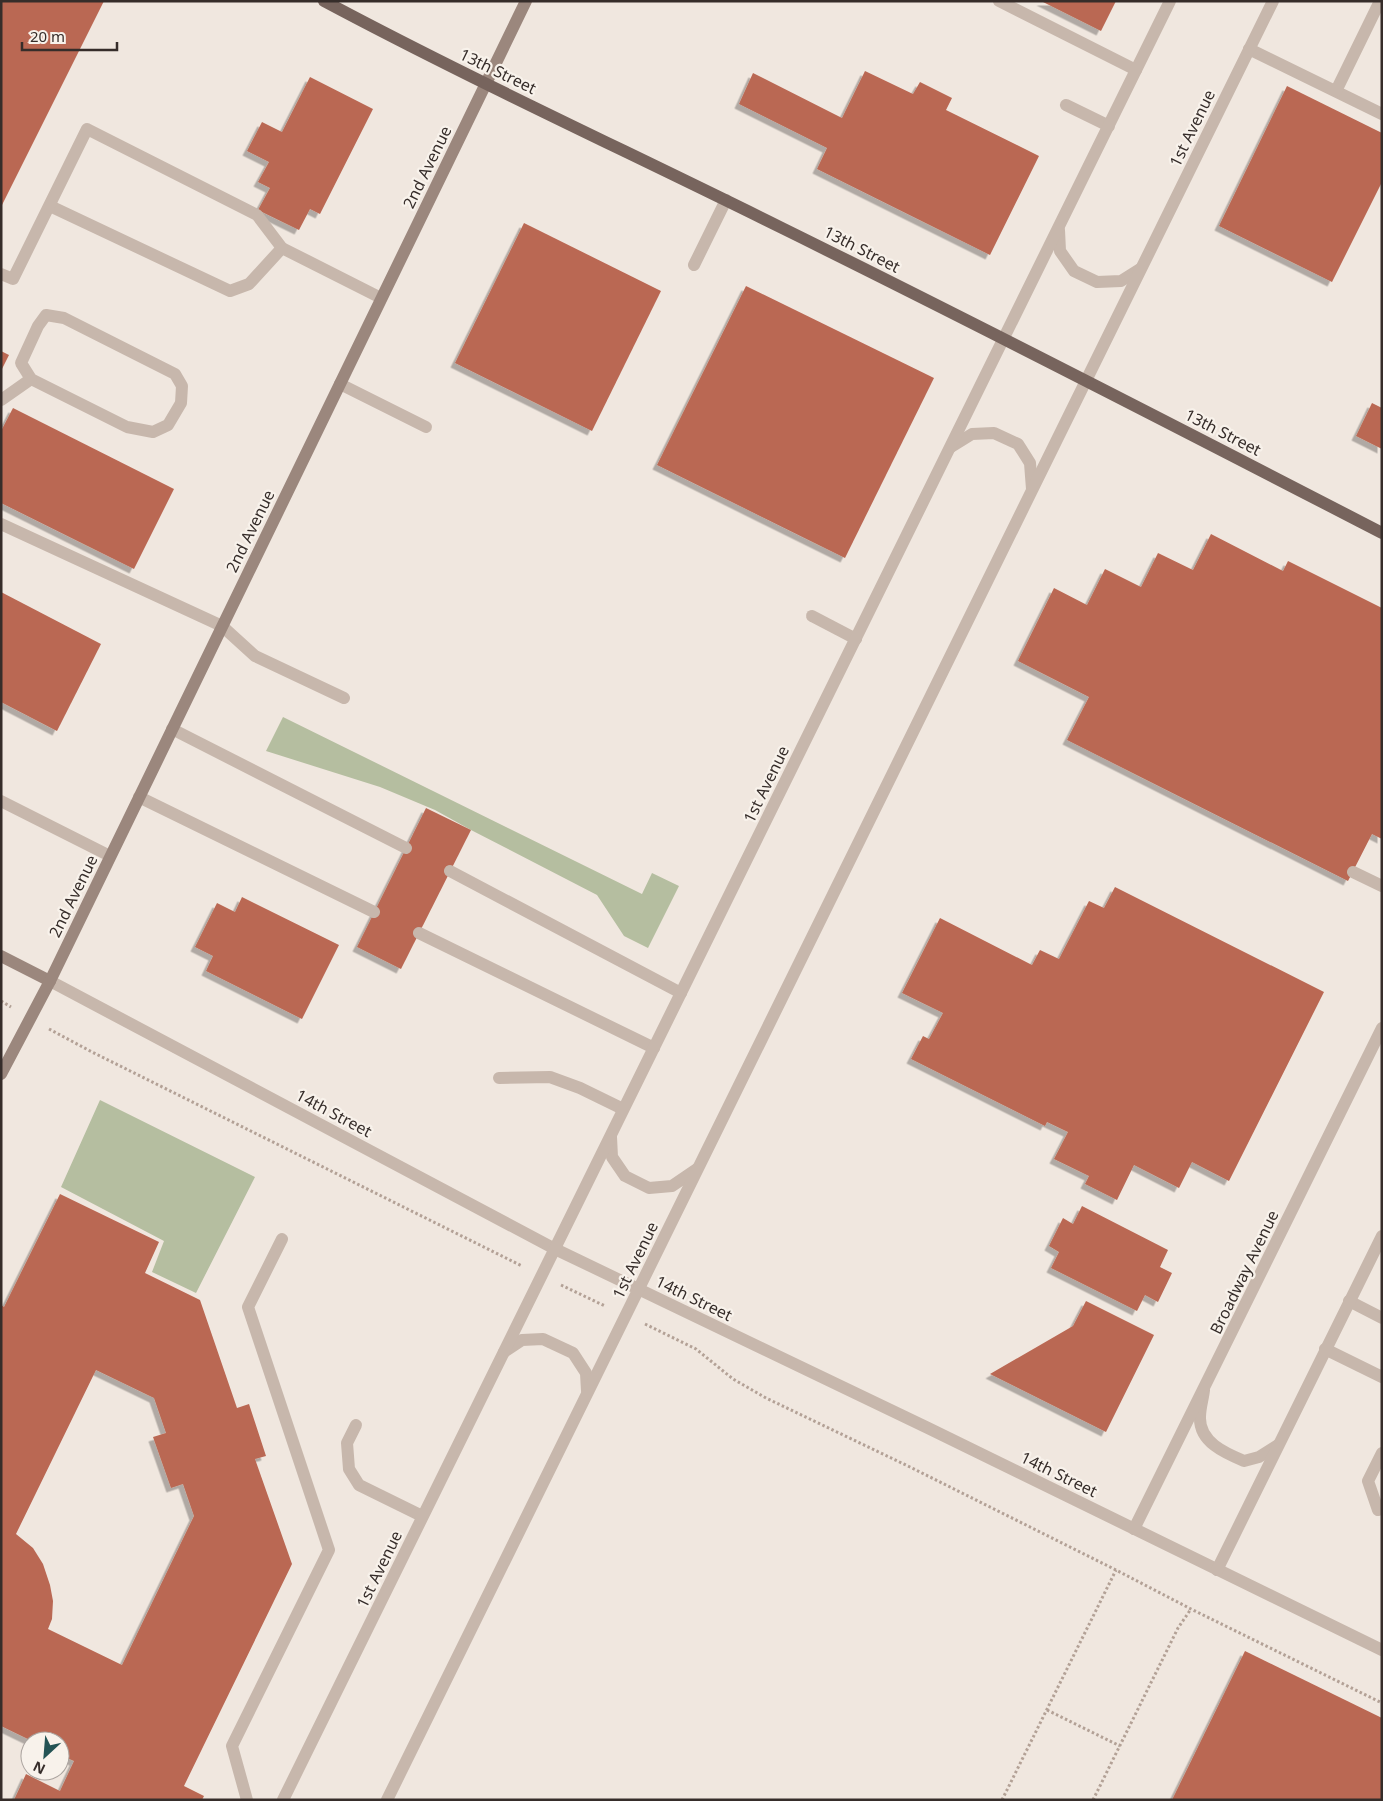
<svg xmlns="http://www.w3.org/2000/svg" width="1383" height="1801" viewBox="0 0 1383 1801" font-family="'Noto Sans',sans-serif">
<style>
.green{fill:#b5bea0}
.building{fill:#ba6853;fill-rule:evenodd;filter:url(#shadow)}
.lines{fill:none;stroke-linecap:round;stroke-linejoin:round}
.path{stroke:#b3a196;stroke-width:3;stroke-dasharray:2.5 2.5;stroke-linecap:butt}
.service{stroke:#c7b7ac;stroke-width:12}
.minor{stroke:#c7b7ac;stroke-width:12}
.secondary{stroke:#9b877d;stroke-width:12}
.primary{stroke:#77645d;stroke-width:12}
.labels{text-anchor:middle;stroke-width:4.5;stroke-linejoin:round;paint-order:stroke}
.street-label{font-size:16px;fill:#362d2a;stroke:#f8f2eb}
</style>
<defs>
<filter id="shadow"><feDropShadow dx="-4.5" dy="4.5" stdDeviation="0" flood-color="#0004"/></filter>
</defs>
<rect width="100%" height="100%" fill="#f0e7df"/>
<!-- green -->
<g class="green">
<polygon points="283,717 642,894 652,873 679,886 648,948 624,936 597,895 471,830 435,810 380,787 266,751"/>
<polygon points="100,1100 255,1177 196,1293 152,1272 164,1241 61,1187"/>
</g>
<!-- building -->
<g class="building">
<polygon points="1,1 104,1 1,207"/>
<polygon points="1041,1 1116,1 1101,31"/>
<polygon points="865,71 913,94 920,82 952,98 946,110 1039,156 990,255 817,169 827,148 739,104 753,73 842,118"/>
<polygon points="310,77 373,109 320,214 310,209 299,230 258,210 270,188 258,182 269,162 247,151 262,122 282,132"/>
<polygon points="1287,86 1382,133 1382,182 1332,282 1219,226"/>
<polygon points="524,223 661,291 592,431 455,363"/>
<polygon points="746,286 934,378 845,558 657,465"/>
<polygon points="1,351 9,355 1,371"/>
<polygon points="1372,403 1382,408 1382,449 1356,436"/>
<polygon points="13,408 174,489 134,569 1,503 1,431"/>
<polygon points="1211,534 1283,571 1288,561 1382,608 1382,839 1372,834 1348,881 1067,740 1089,697 1018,661 1054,588 1087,605 1105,569 1141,587 1158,553 1193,570"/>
<polygon points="1,592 101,644 57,731 1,702"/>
<polygon points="426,808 471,830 401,969 357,947"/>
<polygon points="1115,887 1324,992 1229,1181 1192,1162 1179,1188 1134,1165 1117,1200 1085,1184 1089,1176 1054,1159 1068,1132 1047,1122 1045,1126 911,1059 923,1036 929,1039 943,1013 902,993 940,918 1032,965 1040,950 1059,959 1089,901 1104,908"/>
<polygon points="242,897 339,945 302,1019 206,971 213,956 195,947 217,903 235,912"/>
<path d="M60 1194 159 1242 145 1273 200 1300 237 1408 249 1404 266 1456 255 1459 292 1564 184 1786 204 1796 202 1800H14L26 1774 60 1791 74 1761 60 1755V1741H32L1 1726V1305L4 1307ZM96 1370 154 1398 166 1433 153 1437 171 1488 183 1484 194 1516 122 1665 48 1629 52 1619 53 1601 50 1585 43 1564 33 1548 16 1534Z"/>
<polygon points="1082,1206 1168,1250 1160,1267 1172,1273 1158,1302 1145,1295 1137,1311 1051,1268 1059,1252 1049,1246 1063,1218 1073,1224"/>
<polygon points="1086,1301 1154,1335 1106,1432 990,1374 1073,1326"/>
<polygon points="1245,1651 1382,1718 1382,1800 1172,1800"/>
</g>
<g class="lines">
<!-- path -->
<g class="path">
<polyline points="1,1001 11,1007"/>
<polyline points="49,1029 92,1052 522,1266"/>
<polyline points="561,1285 605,1306"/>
<polyline points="645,1324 696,1349 733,1379 766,1398 910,1467 1116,1570 1191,1609 1382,1703"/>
<polyline points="1047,1710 1120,1746"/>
<polyline points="1002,1800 1116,1570"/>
<polyline points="1093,1800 1178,1628 1191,1609"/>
</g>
<!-- service -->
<g class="service">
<polyline points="999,1 1136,70"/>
<polyline points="1249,49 1382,114"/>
<polyline points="1336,91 1380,1"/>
<polyline points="1066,105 1109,126"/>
<polyline points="50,206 230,291 249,284 282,248 381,298"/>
<polyline points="694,265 726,200"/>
<polyline points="1,274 13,279 87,129 257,215 282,248"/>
<polygon points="46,315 64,318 175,374 182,386 181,403 168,425 153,432 127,427 31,379 21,363 38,326"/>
<polyline points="340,384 426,427"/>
<polyline points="1,400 31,379"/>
<polyline points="1,524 222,626 255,656 344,698"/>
<polyline points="812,616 856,639"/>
<polyline points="172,729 406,848"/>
<polyline points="139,797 374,912"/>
<polyline points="1,801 110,856"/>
<polyline points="450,871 681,993"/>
<polyline points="1353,872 1382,886"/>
<polyline points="419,933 654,1048"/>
<polyline points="499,1078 550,1077 580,1088 623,1109"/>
<polyline points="1349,1301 1382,1318"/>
<polyline points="1325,1349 1382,1377"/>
<path d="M1204 1390C1203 1399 1200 1408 1200 1417 1199 1442 1225 1453 1244 1461L1259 1457 1278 1445"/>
<polyline points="356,1425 347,1443 349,1469 359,1485 422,1516"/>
<polyline points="1378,1510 1368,1481 1382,1453"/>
<polyline points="247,1800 232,1746 329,1550 248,1307 282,1239"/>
</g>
<!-- minor -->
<g class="minor">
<polyline points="1059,230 1060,251 1074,271 1097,282 1121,281 1140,269"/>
<polyline points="951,447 972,434 994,433 1018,444 1030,463 1032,489"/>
<polyline points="50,981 555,1249 928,1428 1382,1650"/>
<polyline points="611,1137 612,1157 625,1176 649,1188 672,1186 697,1169"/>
<polyline points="504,1352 522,1340 543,1339 573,1353 586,1373 587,1391"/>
<polyline points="1134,1529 1382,1028"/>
<polyline points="1217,1570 1382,1236"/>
<polyline points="283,1800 1170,1"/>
<polyline points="387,1800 1273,1"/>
</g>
<!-- secondary -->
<g class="secondary">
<polyline points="1,956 50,981"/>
<polyline points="1,1074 50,981 526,1"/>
</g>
<!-- primary -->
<path class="primary" d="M324 1C474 81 629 152 782 228 983 327 1183 430 1382 533"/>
</g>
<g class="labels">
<!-- street labels -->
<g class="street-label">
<text transform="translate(498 71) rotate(26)" y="6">13th Street</text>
<text transform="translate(1192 128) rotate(-64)" y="6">1st Avenue</text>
<text transform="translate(427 167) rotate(-64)" y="6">2nd Avenue</text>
<text transform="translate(862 249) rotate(27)" y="6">13th Street</text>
<text transform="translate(1223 432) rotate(27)" y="6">13th Street</text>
<text transform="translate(250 531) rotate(-64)" y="6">2nd Avenue</text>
<text transform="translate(766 784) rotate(-64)" y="6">1st Avenue</text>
<text transform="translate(73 896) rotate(-64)" y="6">2nd Avenue</text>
<text transform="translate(334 1113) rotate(28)" y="6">14th Street</text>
<text transform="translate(635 1260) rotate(-64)" y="6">1st Avenue</text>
<text transform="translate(1244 1272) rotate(-64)" y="6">Broadway Avenue</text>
<text transform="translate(694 1298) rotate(26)" y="6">14th Street</text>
<text transform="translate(1059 1474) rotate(26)" y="6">14th Street</text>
<text transform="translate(379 1569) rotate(-64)" y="6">1st Avenue</text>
</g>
</g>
<!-- border -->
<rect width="1383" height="1801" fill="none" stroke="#362d2a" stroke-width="5"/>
<!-- north arrow -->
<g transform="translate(45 1756) rotate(206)"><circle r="24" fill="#f8f2eb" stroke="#aaa39e"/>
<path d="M0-4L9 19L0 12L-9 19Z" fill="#245354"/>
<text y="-8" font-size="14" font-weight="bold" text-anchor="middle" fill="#362d2a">N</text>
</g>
<!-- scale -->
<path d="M22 42v8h95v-8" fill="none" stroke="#362d2a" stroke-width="2.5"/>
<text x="30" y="42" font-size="15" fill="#362d2a" stroke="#f8f2eb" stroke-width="4" paint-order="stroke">20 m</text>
</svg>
